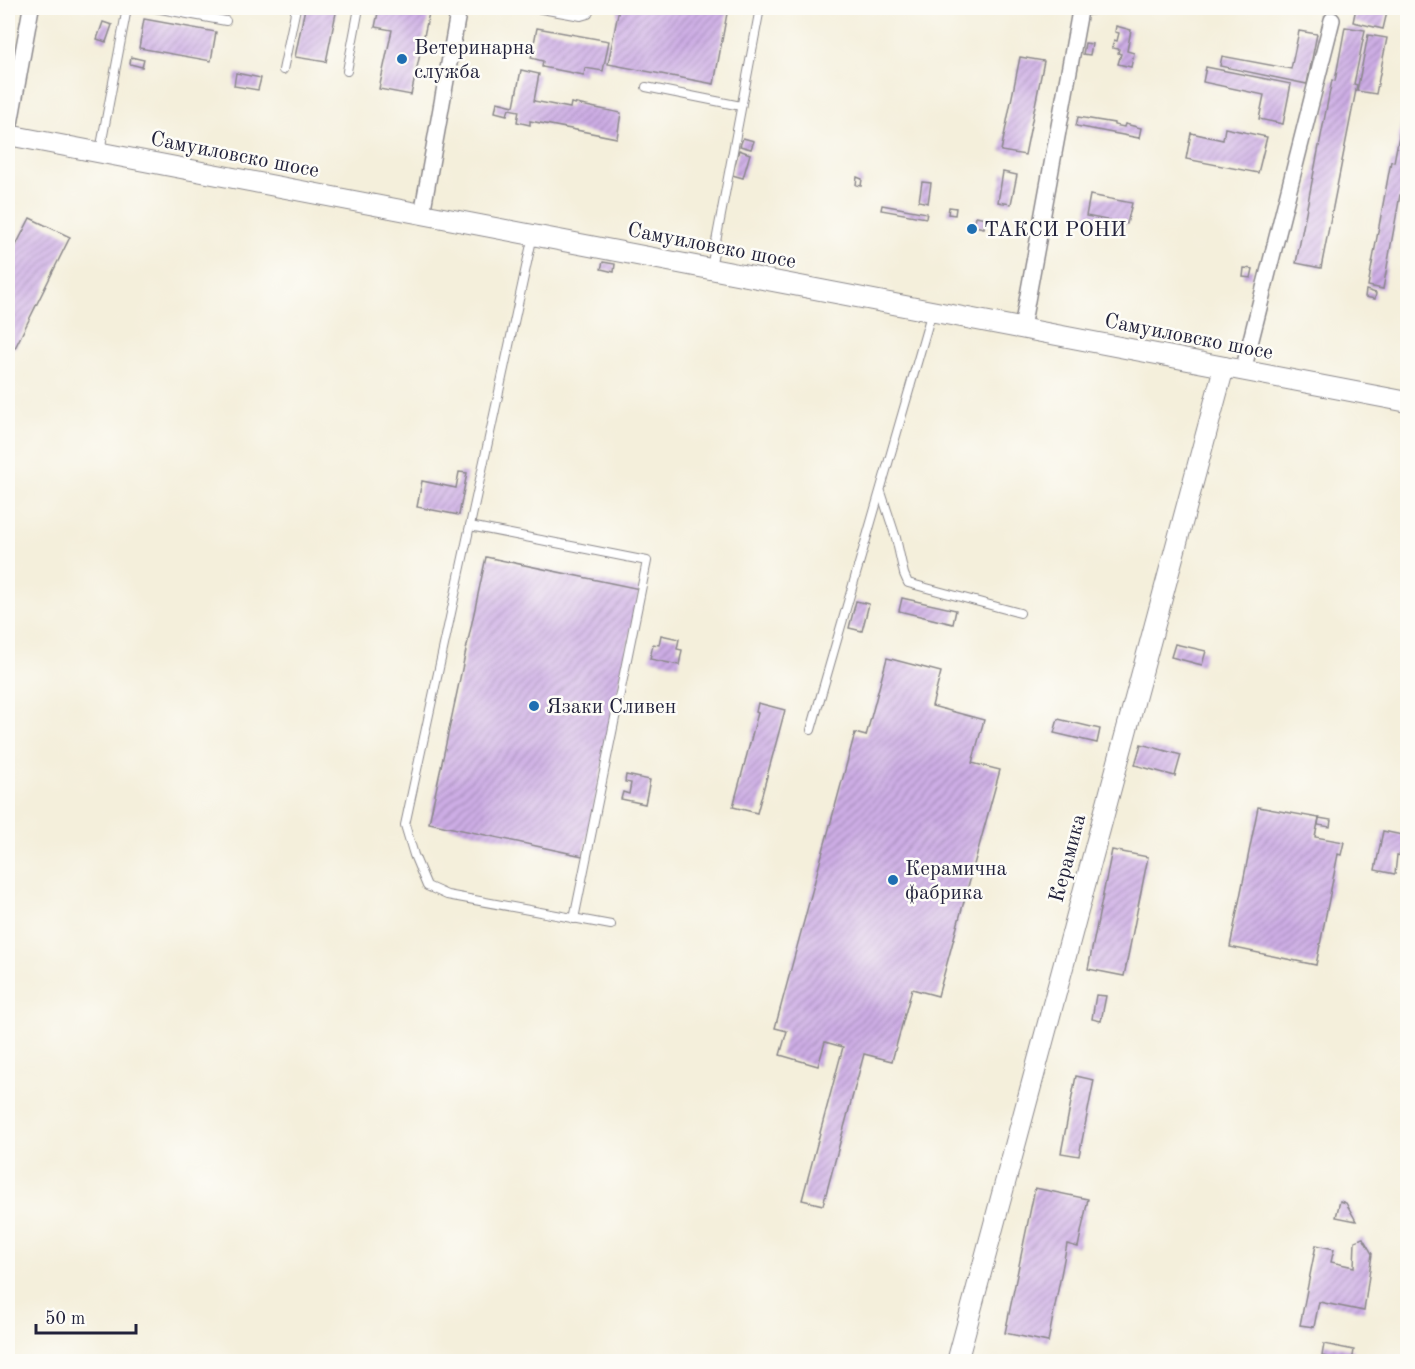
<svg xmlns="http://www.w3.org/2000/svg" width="1415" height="1369" viewBox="0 0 1415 1369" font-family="'Old Standard TT',serif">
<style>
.building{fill:url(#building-hatch)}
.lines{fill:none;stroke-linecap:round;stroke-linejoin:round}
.service-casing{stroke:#8b888b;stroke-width:10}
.minor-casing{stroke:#8b888b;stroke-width:18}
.tertiary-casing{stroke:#8b888b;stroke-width:22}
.service{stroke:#fff;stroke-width:8}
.minor{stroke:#fff;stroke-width:15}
.tertiary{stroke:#fff;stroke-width:20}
.poi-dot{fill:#1f6fb2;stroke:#fdfcf7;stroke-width:2}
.labels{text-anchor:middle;stroke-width:5;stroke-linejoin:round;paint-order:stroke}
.poi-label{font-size:21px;fill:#22223b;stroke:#fdfcf7;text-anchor:start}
.street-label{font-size:21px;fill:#22223b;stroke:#fdfcf7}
</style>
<defs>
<pattern id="building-hatch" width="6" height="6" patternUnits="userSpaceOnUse" patternTransform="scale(1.5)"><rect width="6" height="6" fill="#cdade5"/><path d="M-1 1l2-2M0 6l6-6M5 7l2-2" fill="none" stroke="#a68cbb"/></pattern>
</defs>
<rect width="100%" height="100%" fill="#fdfcf7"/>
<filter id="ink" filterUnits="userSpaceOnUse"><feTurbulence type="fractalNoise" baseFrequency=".0167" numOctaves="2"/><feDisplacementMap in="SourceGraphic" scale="12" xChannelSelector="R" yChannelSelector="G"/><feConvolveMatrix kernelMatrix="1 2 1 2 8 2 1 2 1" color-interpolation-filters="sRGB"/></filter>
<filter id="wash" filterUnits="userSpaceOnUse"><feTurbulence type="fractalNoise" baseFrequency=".008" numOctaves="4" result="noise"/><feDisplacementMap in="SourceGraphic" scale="24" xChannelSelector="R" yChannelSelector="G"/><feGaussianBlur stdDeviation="1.35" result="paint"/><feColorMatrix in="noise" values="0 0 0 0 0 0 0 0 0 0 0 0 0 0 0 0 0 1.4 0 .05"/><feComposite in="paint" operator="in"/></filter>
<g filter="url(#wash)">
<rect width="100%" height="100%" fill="#f4efdb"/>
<g id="blocks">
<!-- building -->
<g class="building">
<polygon points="305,8 337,8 326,62 295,57"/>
<polygon points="379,8 404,8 429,13 411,95 379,89 392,30 375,27"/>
<polygon points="619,8 728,8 714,84 608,64"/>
<polygon points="1356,8 1388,8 1383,29 1353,22"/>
<polygon points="144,19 216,32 211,61 139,48"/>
<polygon points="103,22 112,25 106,42 97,39"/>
<polygon points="1116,26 1131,30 1127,51 1134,53 1131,67 1118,64 1121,54 1118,53 1119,49 1112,48 1114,40 1117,41 1119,33 1115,32"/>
<polygon points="1345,27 1365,30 1354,84 1357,85 1321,268 1296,263 1332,80 1335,81"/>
<polygon points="537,28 609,41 603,71 585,68 584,75 542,67 543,61 531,58"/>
<polygon points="1299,31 1317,34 1307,84 1220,66 1222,56 1291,69"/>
<polygon points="1368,35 1387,38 1376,94 1357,91"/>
<polygon points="1085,43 1092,44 1090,55 1083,54"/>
<polygon points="131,57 144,60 142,67 130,64"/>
<polygon points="1020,57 1044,61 1025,155 1001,151"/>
<polygon points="1206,67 1291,84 1283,124 1259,119 1264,95 1203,82"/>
<polygon points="521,70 539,74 534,101 570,108 571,103 621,113 617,138 530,121 530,125 517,122 519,111 509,109 507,115 495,112 497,102 514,106"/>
<polygon points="236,73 261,78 258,90 234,86"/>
<polygon points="1406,99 1407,177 1404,195 1400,195 1383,289 1368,286 1391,161 1394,162"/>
<polygon points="1078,117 1114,123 1114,125 1124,127 1125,124 1141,128 1139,138 1076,126"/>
<polygon points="1225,128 1267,137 1258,173 1186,159 1191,133 1223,140"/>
<polygon points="743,138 754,141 751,149 740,146"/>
<polygon points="739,150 750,154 743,178 732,175"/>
<polygon points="1003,172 1017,175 1011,204 998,202"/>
<polygon points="857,177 862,179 861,186 856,185"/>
<polygon points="922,182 931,183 928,203 919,201"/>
<polygon points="1090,195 1132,203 1127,224 1086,216"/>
<polygon points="882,205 927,213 926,218 881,210"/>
<polygon points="949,207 956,208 955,215 948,214"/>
<polygon points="976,216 986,218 984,228 974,226"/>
<polygon points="30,218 70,237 15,348 8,344 8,261"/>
<polygon points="603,262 615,264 614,272 601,269"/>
<polygon points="1244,268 1253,269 1251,278 1243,277"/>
<polygon points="1366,290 1376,293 1375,299 1365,297"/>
<polygon points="459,472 467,473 459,515 417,507 422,481 456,488"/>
<polygon points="486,557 640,589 583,856 429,823"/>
<polygon points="902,598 956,610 953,624 899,611"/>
<polygon points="856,601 869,604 862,631 849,628"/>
<polygon points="661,635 679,639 677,649 682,650 679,665 650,659 653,644 659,645"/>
<polygon points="1175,644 1206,651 1202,665 1171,657"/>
<polygon points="887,658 941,672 932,706 984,720 972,763 1000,770 938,996 912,989 892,1061 864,1054 823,1205 802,1200 843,1047 825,1042 818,1066 780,1055 787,1031 775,1028 855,733 866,736"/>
<polygon points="758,703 785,710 757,813 733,807 758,713 756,712"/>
<polygon points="1058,719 1100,729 1097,743 1054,733"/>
<polygon points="1141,744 1181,755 1175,776 1135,765"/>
<polygon points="626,775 650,780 645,804 621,799 623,792 629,794 631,783 625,782"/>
<polygon points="1258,807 1319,818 1315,837 1344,842 1341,855 1338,854 1316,965 1230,947"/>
<polygon points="1319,818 1331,820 1330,827 1318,825"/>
<polygon points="1383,831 1407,836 1407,857 1397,855 1395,874 1375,870"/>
<polygon points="1112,850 1148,857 1124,976 1088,969"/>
<polygon points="1096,995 1106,996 1101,1021 1092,1019"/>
<polygon points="1076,1076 1094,1080 1079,1156 1061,1153"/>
<polygon points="1035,1188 1088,1199 1078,1247 1067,1244 1048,1342 1005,1333"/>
<polygon points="1340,1201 1346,1203 1356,1221 1336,1217"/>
<polygon points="1363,1238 1372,1254 1364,1311 1319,1302 1314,1327 1300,1325 1316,1245 1334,1249 1331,1262 1354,1267 1355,1241"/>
<polygon points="1324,1344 1354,1350 1352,1362 1322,1356"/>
</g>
</g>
</g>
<g filter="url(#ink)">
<use href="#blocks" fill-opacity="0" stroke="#8b888b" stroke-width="1.5"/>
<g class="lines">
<defs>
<g id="service">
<polyline points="155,8 226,21"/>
<polyline points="536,8 581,16 588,14 591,8"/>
<polyline points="1080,10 1080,11 1125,8"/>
<polyline points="283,70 296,8"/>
<polyline points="347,71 359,8"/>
<polyline points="646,87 741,106"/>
<polyline points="100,151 127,8"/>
<polyline points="533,235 405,825 414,855 427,886 447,895 611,925"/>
<polyline points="711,268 760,8"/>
<polyline points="881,492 896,538 904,574 908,583 1020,613"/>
<polyline points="470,526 647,561 574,919"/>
<polyline points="811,730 932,311"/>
</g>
<g id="minor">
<polyline points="8,135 31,8"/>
<polyline points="422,214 459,8"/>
<polyline points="1022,328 1080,11"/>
<polyline points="1243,371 1332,20"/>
</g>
<g id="tertiary">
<polyline points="8,135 1408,402"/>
<polyline points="957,1362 1224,367"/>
</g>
</defs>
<!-- service casing -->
<use href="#service" class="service-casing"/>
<!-- minor casing -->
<use href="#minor" class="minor-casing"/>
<!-- tertiary casing -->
<use href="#tertiary" class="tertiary-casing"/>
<!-- service -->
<use href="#service" class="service"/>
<!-- minor -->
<use href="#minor" class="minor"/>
<!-- tertiary -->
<use href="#tertiary" class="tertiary"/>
</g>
</g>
<!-- markers -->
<g class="poi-dot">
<circle cx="402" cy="59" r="6"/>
<circle cx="972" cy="229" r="6"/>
<circle cx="534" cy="706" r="6"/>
<circle cx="893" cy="880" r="6"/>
</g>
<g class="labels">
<!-- poi labels -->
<g class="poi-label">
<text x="414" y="54">Ветеринарна<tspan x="414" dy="24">служба</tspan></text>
<text x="984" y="236">ТАКСИ РОНИ</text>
<text x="546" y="713">Язаки Сливен</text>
<text x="905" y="875">Керамична<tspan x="905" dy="24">фабрика</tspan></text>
</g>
<!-- street labels -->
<g class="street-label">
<text transform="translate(235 154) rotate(11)" y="7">Самуиловско шосе</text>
<text transform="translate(712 245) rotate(11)" y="7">Самуиловско шосе</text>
<text transform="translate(1189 336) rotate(11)" y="7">Самуиловско шосе</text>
<text transform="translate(1067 858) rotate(-75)" y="7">Керамика</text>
</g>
</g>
<!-- margin -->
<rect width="1415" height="1369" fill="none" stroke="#fdfcf7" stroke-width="30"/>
<!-- scale -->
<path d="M36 1324v9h100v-9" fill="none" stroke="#22223b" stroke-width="3"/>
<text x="45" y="1324" font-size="18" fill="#22223b" stroke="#fdfcf7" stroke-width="4.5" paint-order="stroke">50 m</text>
</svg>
